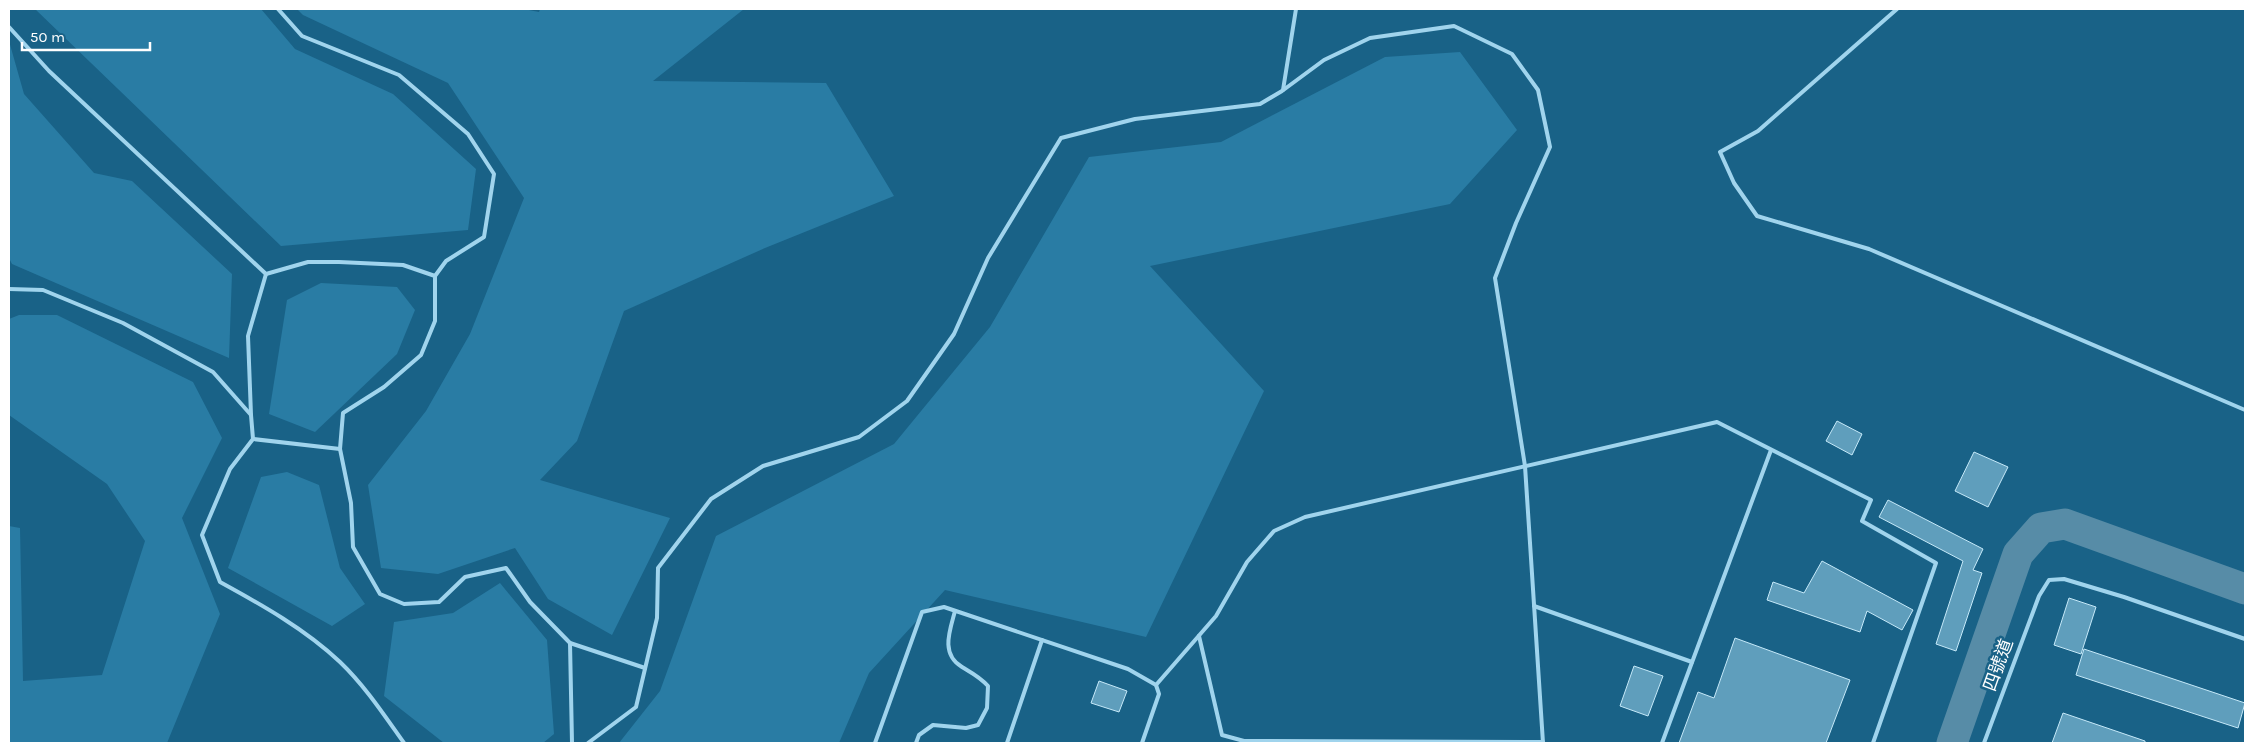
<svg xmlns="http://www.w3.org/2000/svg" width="2254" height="752" viewBox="0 0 2254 752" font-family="Karla,'Noto Sans TC',sans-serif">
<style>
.green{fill:#297ca4}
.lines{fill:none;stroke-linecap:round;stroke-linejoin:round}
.river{stroke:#578ca7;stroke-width:31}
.building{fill:#5f9ebc;stroke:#c5e9f9}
.service{stroke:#a0d4ed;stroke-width:4}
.labels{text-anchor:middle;stroke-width:5;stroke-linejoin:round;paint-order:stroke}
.street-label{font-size:18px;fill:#fff;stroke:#196287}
</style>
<rect width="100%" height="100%" fill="#196287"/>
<!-- green -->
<g class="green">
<polygon points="35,9 261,9 295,49 393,94 476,169 468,230 281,246"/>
<polygon points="297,9 524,9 539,12 540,9 744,9 653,81 826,83 894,196 765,248 624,311 577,441 540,480 670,518 612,635 548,599 515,548 438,574 381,568 368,485 426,411 470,334 524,198 448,83 303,15"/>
<polygon points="9,41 24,94 94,173 132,181 232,274 229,358 12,264 9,258"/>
<polygon points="1460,52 1517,130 1450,204 1150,266 1264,391 1146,637 945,590 869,673 839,743 619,743 660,691 716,536 894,444 990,327 1089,157 1221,142 1385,57"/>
<polygon points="321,283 397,287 415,310 397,354 315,432 269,414 287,300"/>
<polygon points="19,315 57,315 193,382 222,438 182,518 220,614 167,743 9,743 9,526 20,528 23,681 102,675 145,541 107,484 9,415 9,319"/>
<polygon points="287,472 319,485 340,568 365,604 332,626 228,568 261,477"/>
<polygon points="500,583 547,640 554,734 543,743 444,743 384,696 394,622 453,613"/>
</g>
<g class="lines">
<!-- river -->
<polyline class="river" points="1952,743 2018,554 2041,528 2065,524 2245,589"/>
</g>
<!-- building -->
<g class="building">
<polygon points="1837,421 1862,434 1852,455 1826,441"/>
<polygon points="1974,452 2008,467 1988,507 1955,491"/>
<polygon points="1888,500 1983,549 1973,570 1982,573 1956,651 1936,644 1963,561 1879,517"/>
<polygon points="1822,561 1913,610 1902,630 1867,611 1860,632 1767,600 1773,582 1804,593"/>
<polygon points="2069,598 2096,607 2081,654 2054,645"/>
<polygon points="1735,638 1850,680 1826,743 1679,743 1698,692 1714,698"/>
<polygon points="2084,649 2245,703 2238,728 2076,675"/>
<polygon points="1634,666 1663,676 1648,716 1620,706"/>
<polygon points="1099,681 1127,691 1119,712 1091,703"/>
<polygon points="2063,713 2145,741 2145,743 2052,743"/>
</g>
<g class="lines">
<!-- service -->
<g class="service">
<polyline points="278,9 302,36 399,75 468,134 494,174 484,237 446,261 435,276"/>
<polyline points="1897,9 1758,131 1720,152 1734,183 1757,216 1869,249 2245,410"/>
<polyline points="9,27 49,71 266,274 308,262 339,262 403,265 435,276 435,321 421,355 384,387 343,413 340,449 351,503 353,547 380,594 404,604 439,602 465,577 506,568 530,602 570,643 645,668"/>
<polyline points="1283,90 1296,9"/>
<path d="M9 289 43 290 123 323 213 372 251 415 253 439 230 469 202 535 220 582C262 605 305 629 340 662 365 686 384 715 404 743"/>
<polyline points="251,415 248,336 266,274"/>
<polyline points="253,439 340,449"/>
<polyline points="1534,606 1692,662"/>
<polyline points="1199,636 1222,735 1244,741 1543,742"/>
<polyline points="570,643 572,743"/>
<polyline points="1156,685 1216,616 1247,562 1274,531 1305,517 1717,422 1871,500 1862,521 1936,563 1873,743"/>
<polyline points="588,743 636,707 657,618 658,568 711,499 763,466 859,437 907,401 954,334 988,258 1061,138 1135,119 1260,104 1282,91 1324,60 1370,38 1454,26 1512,54 1538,90 1550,147 1516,223 1495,278 1525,466 1543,743"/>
<polyline points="875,743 922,612 944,607 1128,669 1156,685 1159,694 1142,743"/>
<path d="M916 743 919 735 933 725 966 728 978 725 987 708 988 686C980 677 972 673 962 667 940 654 950 630 955 611"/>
<polyline points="1007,743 1042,640"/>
<polyline points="1662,743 1771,450"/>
<polyline points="1984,743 2039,596 2049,580 2064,579 2124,597 2245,639"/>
</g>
</g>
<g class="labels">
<!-- street labels -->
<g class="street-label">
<text transform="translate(1998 665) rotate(-70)" y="6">四號道</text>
</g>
</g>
<!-- border -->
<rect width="2254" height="752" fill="none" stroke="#ffffff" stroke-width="20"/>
<!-- scale -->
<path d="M22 42v8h128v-8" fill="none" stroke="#ffffff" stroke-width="2.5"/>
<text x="30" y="42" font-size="15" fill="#ffffff" stroke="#196287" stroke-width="4" paint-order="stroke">50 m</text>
</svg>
